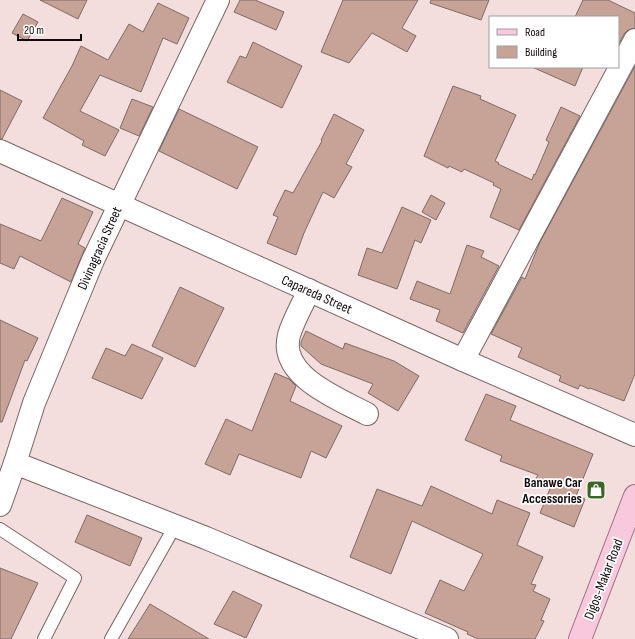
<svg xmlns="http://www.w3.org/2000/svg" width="635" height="639" viewBox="0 0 635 639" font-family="'Sofia Sans Condensed',sans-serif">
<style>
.building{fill:#c7a296;stroke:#7d6c66}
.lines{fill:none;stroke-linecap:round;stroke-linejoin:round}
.service-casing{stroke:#786566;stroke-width:14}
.minor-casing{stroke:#786566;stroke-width:24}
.primary-casing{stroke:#a46e84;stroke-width:24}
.service{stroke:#fff;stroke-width:12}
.minor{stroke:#fff;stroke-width:22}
.primary{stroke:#f8c9dd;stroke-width:22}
.labels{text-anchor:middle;stroke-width:3.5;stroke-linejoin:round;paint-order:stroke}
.street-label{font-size:14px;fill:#10090a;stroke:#fff}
.poi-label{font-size:14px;font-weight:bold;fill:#10090a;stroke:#fff;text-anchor:end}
</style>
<rect width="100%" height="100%" fill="#f3dddd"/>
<!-- building -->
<g class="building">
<polygon points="40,0 87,0 78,19"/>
<polygon points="240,0 255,0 284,12 276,30 234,12"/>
<polygon points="343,0 418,0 402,28 416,36 407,52 372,33 349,63 321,52"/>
<polygon points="431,0 489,0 481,20 430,3"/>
<polygon points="583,0 608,0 635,13 635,28 628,30 624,34 618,45 618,17 575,17"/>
<polygon points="158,3 189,18 177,44 163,38 141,92 100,75 80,111 119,130 105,156 82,145 84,141 43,118 72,66 81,46 108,60 129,24 143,32"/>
<polygon points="23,14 38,22 27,41 12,33"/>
<polygon points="253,42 302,66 282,108 227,82 240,56 246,58"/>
<polygon points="635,66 635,374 624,401 590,388 589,389 580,385 578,389 559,381 561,376 518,357 522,348 491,334 522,277 525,279 540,242"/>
<polygon points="532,67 583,67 575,86"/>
<polygon points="453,86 481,96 480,99 516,115 495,161 499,163 498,164 532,180 534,174 535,175 549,142 546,140 561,107 580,116 519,230 490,217 501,189 493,185 494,183 464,169 462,172 449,166 448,168 424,156"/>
<polygon points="0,90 22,101 2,139 0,139"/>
<polygon points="132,99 153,107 139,136 120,128"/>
<polygon points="179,109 258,147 237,189 159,151"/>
<polygon points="334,114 364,130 346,164 352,167 334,198 323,192 304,233 296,255 267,243 278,217 273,215 285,190 293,193 322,141 321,140"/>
<polygon points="431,195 445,203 436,220 422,212"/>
<polygon points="62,198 93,212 78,244 85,248 71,282 20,256 14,269 0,263 0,224 41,241"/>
<polygon points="402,207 431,220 421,243 415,240 397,289 358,275 367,248 382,253"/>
<polygon points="467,245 484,251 481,257 499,266 463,333 436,321 440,310 410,299 417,281 450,294"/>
<polygon points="180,287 224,308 195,367 152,346"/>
<polygon points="0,320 38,338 27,361 25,360 2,422 0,422"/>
<polygon points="306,331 343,349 345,343 394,361 419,376 398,411 368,393 373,384 321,364 301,346 301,342"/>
<polygon points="132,344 163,358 142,399 92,378 106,348 125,356"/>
<polygon points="275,373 289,379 296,386 290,401 342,426 326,458 311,451 301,478 239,454 230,475 205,464 226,419 252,431"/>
<polygon points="486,394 516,406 510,420 593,454 576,496 585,499 574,527 540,513 552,484 536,478 538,475 500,461 502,456 465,440"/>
<polygon points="431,486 492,514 497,500 530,513 517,545 543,557 531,584 536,585 533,591 550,599 541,620 544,621 535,639 478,639 467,634 468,632 425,613 440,580 464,591 483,554 412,521 391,574 350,557 377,489 422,506"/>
<polygon points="87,515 142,538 130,566 75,542"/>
<polygon points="0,568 38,583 11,639 0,639"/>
<polygon points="233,591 262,605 246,638 214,624"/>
<polygon points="150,604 177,620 209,639 128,639"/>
</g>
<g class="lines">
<defs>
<g id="service">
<polyline points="0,529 75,578 44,639"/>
<polyline points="111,639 175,526"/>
</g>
<g id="minor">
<polyline points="0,151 463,360 635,435"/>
<path d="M309 290C303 304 293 321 289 335 278 376 339 399 367 414"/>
<polyline points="463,360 635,40"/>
<polyline points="15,463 206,538 447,639"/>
<polyline points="0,505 15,463 34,403 93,260 218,0"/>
</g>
<polyline id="primary" points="580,639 635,496"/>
</defs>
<!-- service casing -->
<use href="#service" class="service-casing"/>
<!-- minor casing -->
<use href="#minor" class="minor-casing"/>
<!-- primary casing -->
<use href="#primary" class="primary-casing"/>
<!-- service -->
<use href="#service" class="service"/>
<!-- minor -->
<use href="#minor" class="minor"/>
<!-- primary -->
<use href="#primary" class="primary"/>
</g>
<!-- icons -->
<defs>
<symbol id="shop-square" viewBox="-11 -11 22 22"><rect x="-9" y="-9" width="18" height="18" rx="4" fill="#3b6725" stroke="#fff"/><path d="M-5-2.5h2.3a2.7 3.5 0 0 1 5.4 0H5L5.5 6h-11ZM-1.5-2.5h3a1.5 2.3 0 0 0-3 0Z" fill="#fff"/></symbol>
</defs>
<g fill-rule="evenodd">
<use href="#shop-square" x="585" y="479" width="22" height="22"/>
</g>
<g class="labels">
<!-- street labels -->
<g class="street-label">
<text transform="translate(99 248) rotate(-66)" y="5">Divinagracia Street</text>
<text transform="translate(317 294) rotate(24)" y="5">Capareda Street</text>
<text transform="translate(603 579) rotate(-69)" y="5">Digos-Makar Road</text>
</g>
<!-- poi labels -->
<g class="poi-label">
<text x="582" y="487">Banawe Car<tspan x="582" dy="16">Accessories</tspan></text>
</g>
</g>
<!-- legend -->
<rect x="489" y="16" width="130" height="52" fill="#ffffff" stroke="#9f9d9d"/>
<rect x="497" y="29" width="20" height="6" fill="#f8c9dd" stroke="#9f9d9d"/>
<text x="525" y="36" font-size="12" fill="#10090a">Road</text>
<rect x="497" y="46" width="20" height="12" fill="#c7a296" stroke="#9f9d9d"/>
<text x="525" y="56" font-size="12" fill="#10090a">Building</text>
<!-- scale -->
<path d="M18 34v6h63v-6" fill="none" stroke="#10090a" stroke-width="2"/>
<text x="24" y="34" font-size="12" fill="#10090a" stroke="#ffffff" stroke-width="3" paint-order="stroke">20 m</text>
</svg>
